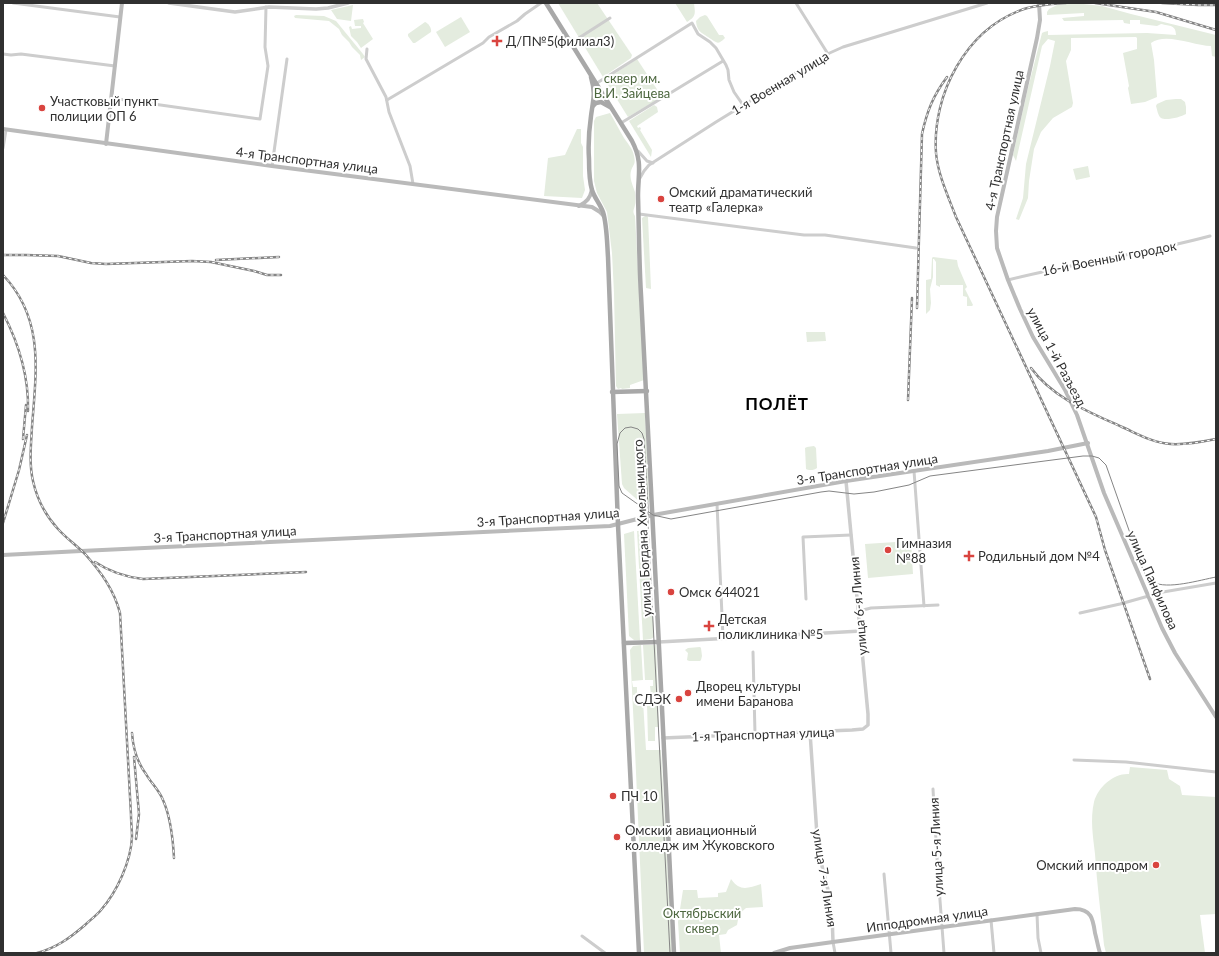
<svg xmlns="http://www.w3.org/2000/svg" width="1219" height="956" viewBox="0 0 1219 956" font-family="Lato,sans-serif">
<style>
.green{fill:#e4ecdf}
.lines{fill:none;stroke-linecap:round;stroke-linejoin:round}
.minor{stroke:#cdcdcd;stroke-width:3}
.tertiary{stroke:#cdcdcd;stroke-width:3.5}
.secondary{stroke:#bababa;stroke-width:4}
.primary{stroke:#a8a8a8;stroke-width:4.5}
.tram{stroke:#858585;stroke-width:1}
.rail-casing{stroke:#858585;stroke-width:2.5}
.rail{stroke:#fff;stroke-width:1;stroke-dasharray:3;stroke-linecap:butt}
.poi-dot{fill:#d9443f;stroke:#fff;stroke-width:1.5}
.labels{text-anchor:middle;stroke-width:4;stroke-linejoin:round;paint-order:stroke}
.poi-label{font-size:13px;fill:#303030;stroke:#fff;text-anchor:start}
.park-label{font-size:13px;fill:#4e6840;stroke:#fff}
.street-label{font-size:13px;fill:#303030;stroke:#fff}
.district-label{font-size:17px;font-weight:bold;letter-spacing:1px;fill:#000;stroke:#fff}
</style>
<rect width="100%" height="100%" fill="#fff"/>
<!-- green -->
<g class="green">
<polygon points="558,3 597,3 632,55 631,58 603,77"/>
<path d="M675 3H694C695 13 697 16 687 22Z"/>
<path d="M1074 3 1102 6 1131 14 1216 35V57L1212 56 1211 46C1194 46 1166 32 1151 43L1154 60 1157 97 1145 102 1131 104 1128 88 1129 86 1123 53 1137 49V38L1136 37 1071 38V50L1066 61 1073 103 1072 107 1053 118 1041 132 1034 149 1029 181 1028 198 1019 220 1016 219 1023 198 1026 164 1050 66 1055 41 1048 39 1042 46 1016 161 1013 155 1027 92 1042 33 1044 32 1048 31V35L1147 33 1176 35C1176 25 1170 26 1161 24L1157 26 1140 24V20H1130V24L1124 23 1123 20 1064 21 1062 18 1084 16V13L1047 15V12L1049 9 1057 5Z"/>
<polygon points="353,5 351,21 337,19 331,10"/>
<polygon points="296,15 324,16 336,21 363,54 365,57 361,60 360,55 352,47 349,42 342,35 339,29 329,21 295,18 294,16"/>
<path d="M705 15 707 16 719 35H723L725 38C718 45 717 43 711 39 703 33 697 33 696 21L700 17Z"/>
<polygon points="461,17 470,32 445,47 436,32"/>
<polygon points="363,19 364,22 363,23 373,39 361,48 357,42 351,36 349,27 351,26 352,29 361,28 361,26 355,26 354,20"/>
<path d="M425 22C428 23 432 28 431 32L415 43H413L408 36V34Z"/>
<polygon points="637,59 662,97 628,117 605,80"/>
<path d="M1176 99H1181L1185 102 1186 107V114C1181 117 1166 121 1161 118 1158 116 1157 109 1156 106L1157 104 1166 100Z"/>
<polygon points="654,105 657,107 658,112 637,126 638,128 640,127 641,129 640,130 652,150 651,157 629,121"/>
<path d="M610 113C615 121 619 130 624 138 628 144 633 149 634 156 636 165 633 164 631 171 629 178 633 186 635 192 635 195 636 202 635 205 634 210 632 211 635 216L644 380 630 385V388L622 389 621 388 618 389 616 386 614 293 612 253 607 212 597 193 594 181V121L596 117Z"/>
<polygon points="577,129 581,129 581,143 583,147 583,176 585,190 582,198 544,196 548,158 565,155"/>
<polygon points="1088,166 1090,177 1076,180 1073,169"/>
<polygon points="645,216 647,216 648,217 651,289 646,288 642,218"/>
<polygon points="933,257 957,260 958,266 967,287 965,289 973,305 972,306 967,306 967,297 963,296 963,285 940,285 940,287 936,285 936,262 934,259 933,259 933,277 930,289 931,303 930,310 926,314 926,280 931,279 932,258"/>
<polygon points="806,332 825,332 826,341 807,342"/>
<polygon points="645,413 649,502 642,504 624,488 622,484 617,414"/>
<path d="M814 446 816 448 817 468C815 470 809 471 806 469L805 448 807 447Z"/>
<polygon points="634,531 640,640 634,640 629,636 624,534"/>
<polygon points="637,531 645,531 648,532 654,637 651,639 643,640"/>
<polygon points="911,541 913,574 868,578 865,544"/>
<polygon points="641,645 643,680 632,681 633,687 637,687 637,695 633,695 633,701 643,701 646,750 661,750 672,953 644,953 635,750 630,650 633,646"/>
<polygon points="643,645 656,645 659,727 655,727 655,741 648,741 647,703 648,700 654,700 654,694 651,694 650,686 653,686 653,680 645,680"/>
<polygon points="700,647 701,648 702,656 701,660 700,661 689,661 687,660 688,653 685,650 688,648"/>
<path d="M1130 767 1167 770 1169 779 1180 786 1182 795 1216 797V914L1200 915 1205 953H1106L1104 945C1101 915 1097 885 1095 854 1093 837 1090 819 1094 802 1098 787 1114 773 1129 774Z"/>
<path d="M731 879C740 892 748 888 761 884L763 907 746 908 739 914 737 925 728 930 726 934 719 935 721 953H680L678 922 683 890H697L698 898 718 897V893L726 892Z"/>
</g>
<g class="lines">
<!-- minor -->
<g class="minor">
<polyline points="13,3 120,17"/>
<polyline points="796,3 828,54"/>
<polyline points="571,43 610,18"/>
<polyline points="367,49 366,59 386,97 389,112 410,166 413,184"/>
<polyline points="3,54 11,55 21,54 115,66"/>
<polyline points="597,83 692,23 698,34 710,42 716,48 726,65 728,70 729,80 734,92 743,105"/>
<polyline points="111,98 260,119 268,66 265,47 266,7"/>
<polyline points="387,100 483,43 489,37 517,21 525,14 541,3"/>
<polyline points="621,123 723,61"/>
<polyline points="3,148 6,130"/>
<polyline points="638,151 647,161 653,163"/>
<polyline points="272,166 287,59"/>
<polyline points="640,178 644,171 649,165 716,122 823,56 843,47 987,3"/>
<polyline points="639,214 804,235 825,235 916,248"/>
<path d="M1008 280C1075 263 1143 254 1210 236"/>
<polyline points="914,471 924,606"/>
<polyline points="717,504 723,638"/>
<polyline points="806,599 803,537 851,535"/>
<polyline points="859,611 871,608 938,605"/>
<polyline points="1080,613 1120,604 1163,592 1216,583"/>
<polyline points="753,652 755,734"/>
<polyline points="1074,760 1126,762 1216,772"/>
<polyline points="933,789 938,874 944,953"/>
<polyline points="884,874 891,953"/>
<polyline points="1037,914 1038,938 1041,953"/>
<polyline points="991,920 994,953"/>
<polyline points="582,936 605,953"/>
<polyline points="833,942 835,953"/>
</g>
<!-- tertiary -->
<g class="tertiary">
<polyline points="169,3 235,12 269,7 316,9 328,8 348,3"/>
<polyline points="659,642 861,631"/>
<polyline points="810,732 818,850 828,890 832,914 833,942"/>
<polyline points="663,738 852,730 863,729 868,725 868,714 846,481"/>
</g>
<!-- secondary -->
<g class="secondary">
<polyline points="1039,3 1040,20 1037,38 997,217 996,231 997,248 1008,280 1020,309 1033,337 1065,390 1077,415 1104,493 1162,628 1175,653 1216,717"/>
<polyline points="3,129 272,166 592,207 600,212 604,216"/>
<polyline points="106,144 122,3"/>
<path d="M579 206C587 202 590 198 592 190"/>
<polyline points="3,555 81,551 610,526 653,515 846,481 1048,451 1088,443"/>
<path d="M774 953 790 948 833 942 1075 909C1092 909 1093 920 1095 933 1097 940 1098 947 1100 953"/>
</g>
<!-- primary -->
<g class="primary">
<path d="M546 3 632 141C643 162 638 174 638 196 639 229 639 262 641 295 653 514 663 734 674 953"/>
<path d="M591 77C596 94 593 100 591 116 589 130 588 145 589 159 589 169 589 180 592 190 594 197 600 204 603 212 607 225 607 243 608 257L618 525 639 953"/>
<polyline points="593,106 596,103 601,102 610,107"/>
<polyline points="612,392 647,391"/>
<polyline points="624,643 659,642"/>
</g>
<!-- tram -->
<path class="tram" d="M670 953 648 524C648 518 648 512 648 506L644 439 642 433 638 429 631 427 625 428 620 433 617 444 619 486 622 493 653 515 671 519 821 492 829 491 854 494 874 492 909 485 930 476 1083 456H1092L1099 458 1106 465 1143 570C1145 574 1149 579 1153 582 1167 590 1200 580 1216 577"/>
<defs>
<g id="rail">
<path d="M1066 3C1052 4 1037 5 1024 9 966 29 932 94 936 153 938 175 948 196 956 217L1096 517 1105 550 1150 679"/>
<polyline points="1095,3 1156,12 1216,30"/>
<polyline points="1162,3 1198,5 1216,5"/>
<polyline points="3,255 26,255 58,256 91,263 106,264 192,261 211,262 254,271 267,275 281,275"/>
<polyline points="216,260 279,257"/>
<path d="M3 275C45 319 36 372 32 427 31 445 29 464 33 481 37 499 46 516 58 529 66 538 76 545 85 554 101 572 114 590 120 613L131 815C131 822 132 830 132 837 131 861 117 892 101 910 96 916 90 920 85 925 70 938 56 948 37 953"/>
<path d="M917 308 922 134C927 111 933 96 947 77"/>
<path d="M3 313C19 344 29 376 28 411"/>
<path d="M1031 368C1053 398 1089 412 1122 427 1138 434 1153 443 1171 444 1186 445 1201 442 1216 439"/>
<polyline points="908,400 912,298"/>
<polyline points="23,439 26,405"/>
<polyline points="3,523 19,470 27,435"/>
<path d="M95 562C110 572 126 577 143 579L306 572"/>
<path d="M132 733C133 748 137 762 146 774 151 783 159 790 163 800 171 818 173 839 174 858"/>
<polyline points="134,757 139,814 136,839"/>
</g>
</defs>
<!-- rail casing -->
<use href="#rail" class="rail-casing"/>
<!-- rail -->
<use href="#rail" class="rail"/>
</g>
<!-- markers -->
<g class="poi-dot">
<path d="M495 35h4v4h4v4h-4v4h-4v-4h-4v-4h4z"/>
<circle cx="42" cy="108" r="4"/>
<circle cx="661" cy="199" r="4"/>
<circle cx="888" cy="550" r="4"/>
<path d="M967 550h4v4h4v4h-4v4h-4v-4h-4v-4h4z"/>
<circle cx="671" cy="592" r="4"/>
<path d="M707 620h4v4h4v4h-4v4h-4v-4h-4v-4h4z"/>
<circle cx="688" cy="693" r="4"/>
<circle cx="679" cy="699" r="4"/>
<circle cx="613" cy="796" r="4"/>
<circle cx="617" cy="837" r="4"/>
<circle cx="1156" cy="865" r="4"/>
</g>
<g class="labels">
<!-- poi labels -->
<g class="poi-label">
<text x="506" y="46">Д/П№5(филиал3)</text>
<text x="50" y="106">Участковый пункт<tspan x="50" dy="15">полиции ОП 6</tspan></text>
<text x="669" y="197">Омский драматический<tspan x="669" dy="15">театр «Галерка»</tspan></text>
<text x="896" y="548">Гимназия<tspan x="896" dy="15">№88</tspan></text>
<text x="978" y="561">Родильный дом №4</text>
<text x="679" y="597">Омск 644021</text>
<text x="718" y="624">Детская<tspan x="718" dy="15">поликлиника №5</tspan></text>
<text x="696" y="691">Дворец культуры<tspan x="696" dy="15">имени Баранова</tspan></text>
<text x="671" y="704" text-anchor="end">СДЭК</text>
<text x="621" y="801">ПЧ 10</text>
<text x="625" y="835">Омский авиационный<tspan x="625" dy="15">колледж им Жуковского</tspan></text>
<text x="1148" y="870" text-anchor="end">Омский ипподром</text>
</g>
<!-- park labels -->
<g class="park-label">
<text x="632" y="83">сквер им.<tspan x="632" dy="15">В.И. Зайцева</tspan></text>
<text x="702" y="918">Октябрьский<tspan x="702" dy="15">сквер</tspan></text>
</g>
<!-- street labels -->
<g class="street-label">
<text transform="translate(780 83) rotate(-31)" y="5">1-я Военная улица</text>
<text transform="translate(1004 140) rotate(-78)" y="5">4-я Транспортная улица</text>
<text transform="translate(307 160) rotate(7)" y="5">4-я Транспортная улица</text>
<text transform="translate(1109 258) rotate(-11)" y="5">16-й Военный городок</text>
<text transform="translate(1057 357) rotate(62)" y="5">улица 1-й Разъезд</text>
<text transform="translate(867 469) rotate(-9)" y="5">3-я Транспортная улица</text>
<text transform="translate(548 517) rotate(-4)" y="5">3-я Транспортная улица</text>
<text transform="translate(642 528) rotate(-93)" y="5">улица Богдана Хмельницкого</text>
<text transform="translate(225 534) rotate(-3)" y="5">3-я Транспортная улица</text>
<text transform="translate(1153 580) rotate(66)" y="5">улица Панфилова</text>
<text transform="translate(858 606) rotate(-95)" y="5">улица 6-я Линия</text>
<text transform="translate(763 734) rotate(-2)" y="5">1-я Транспортная улица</text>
<text transform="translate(936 847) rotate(-93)" y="5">улица 5-я Линия</text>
<text transform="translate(825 878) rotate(81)" y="5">улица 7-я Линия</text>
<text transform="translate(927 919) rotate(-8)" y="5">Ипподромная улица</text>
</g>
<!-- district labels -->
<g class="district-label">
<text x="777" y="410">ПОЛЁТ</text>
</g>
</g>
<!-- border -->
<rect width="1219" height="956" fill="none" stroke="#303030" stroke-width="8"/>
</svg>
